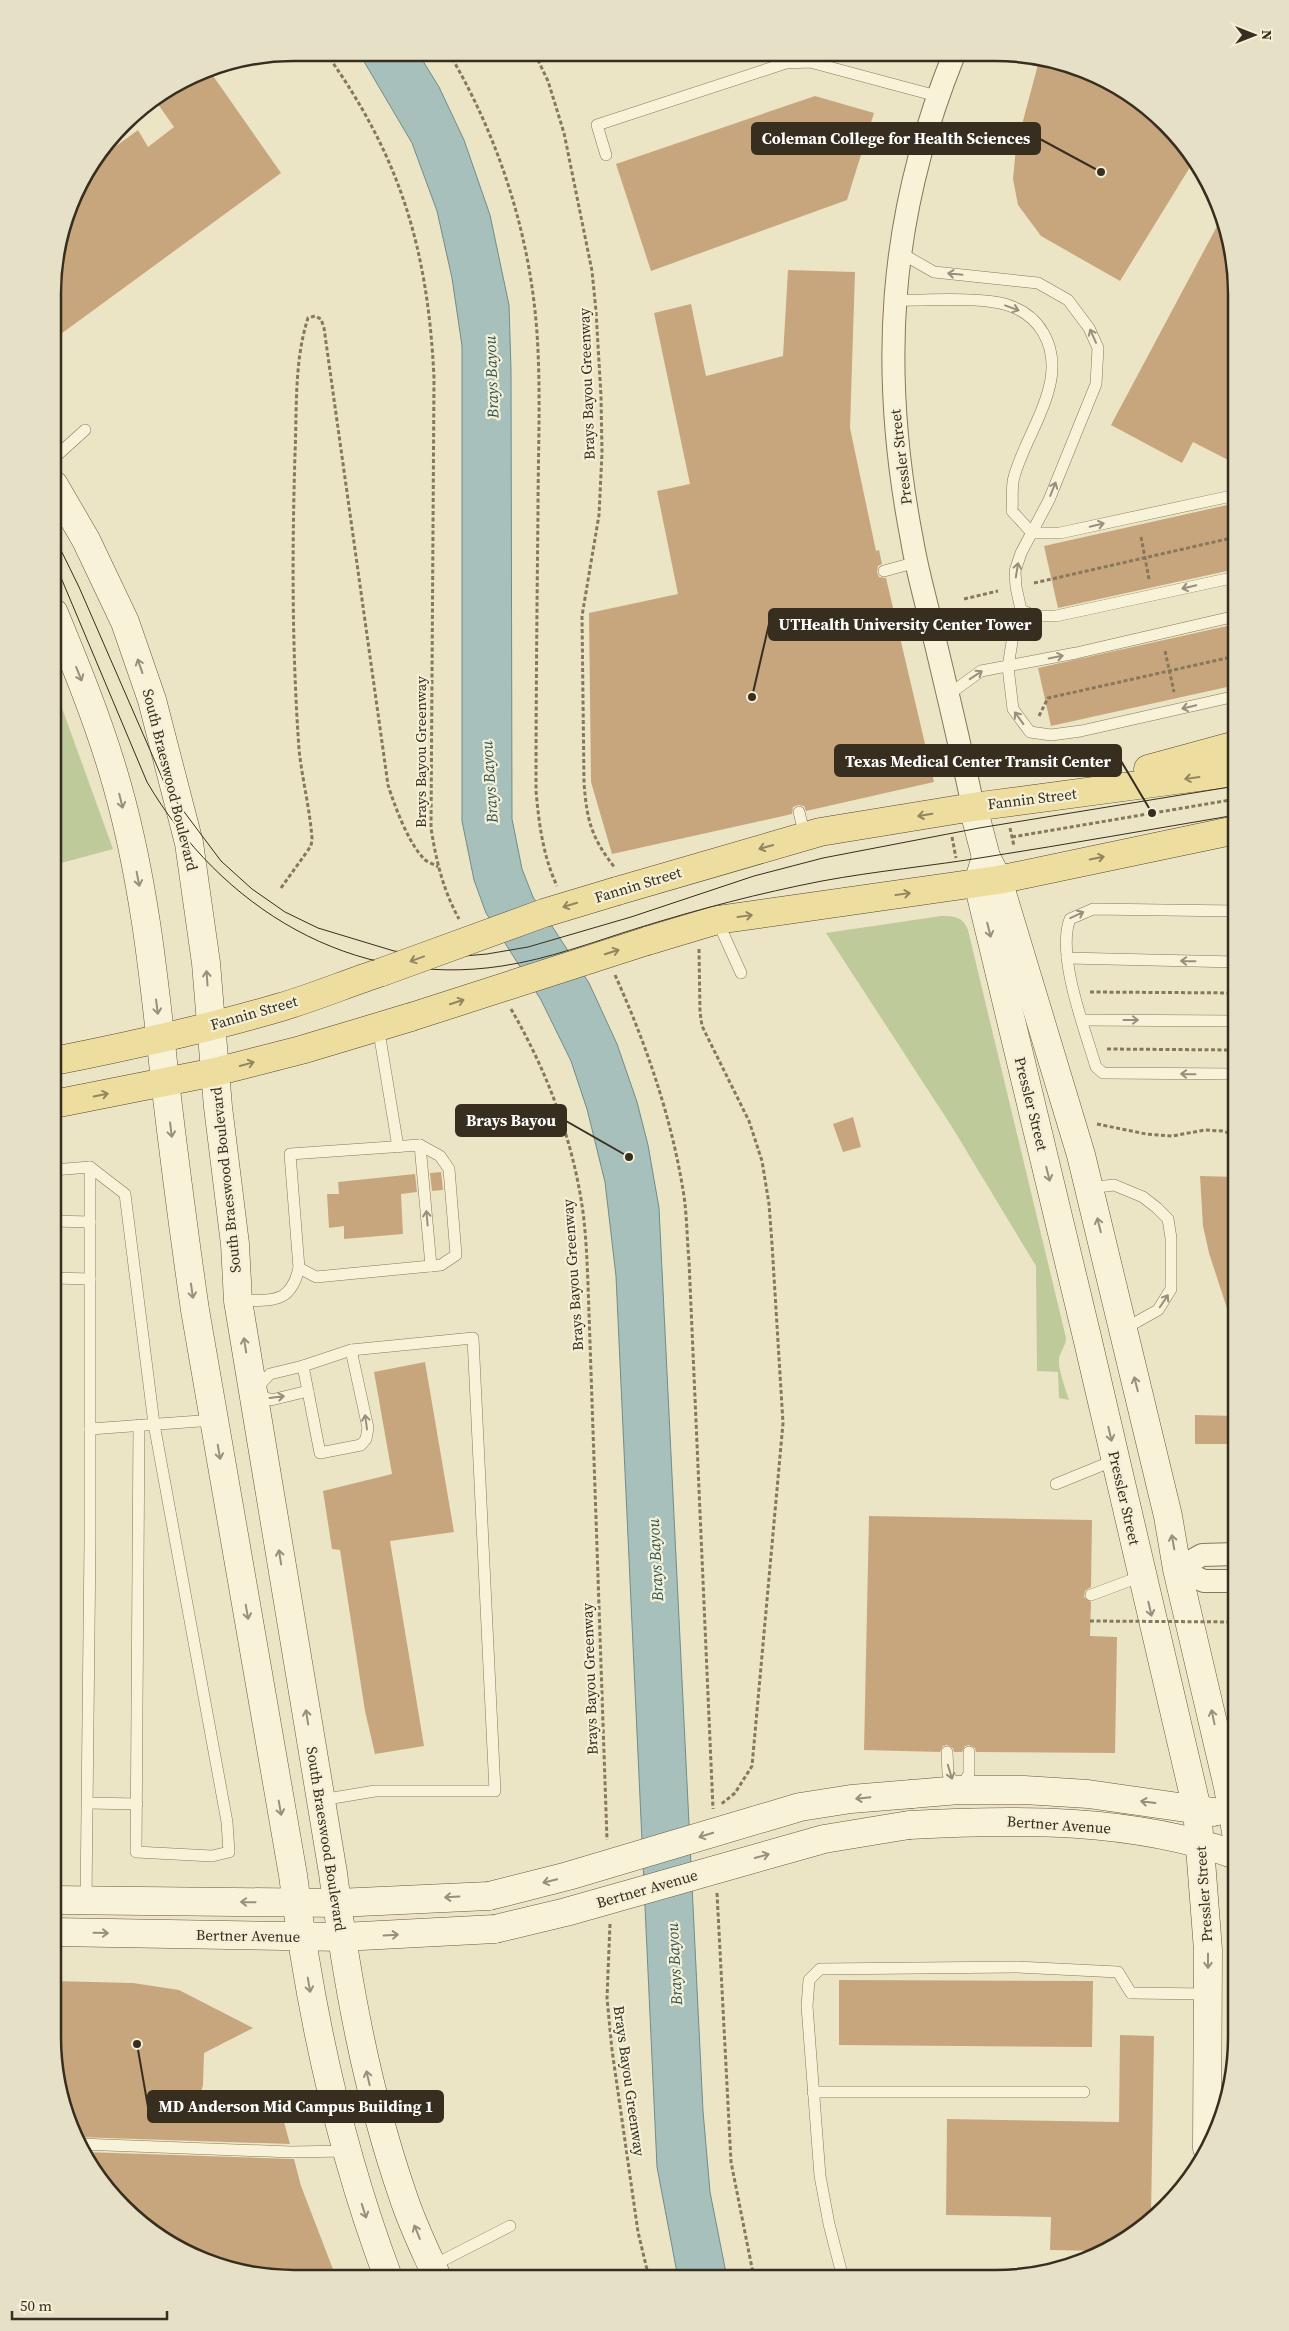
<svg xmlns="http://www.w3.org/2000/svg" width="1289" height="2331" viewBox="0 0 1289 2331" font-family="'Source Serif 4',serif">
<style>
.green{fill:#beca9a}
.water{fill:#a7c0bb;stroke:#6e8d8a}
.building{fill:#c8a67d}
.lines{fill:none;stroke-linecap:round;stroke-linejoin:round}
.lane-casing{stroke:#86785c;stroke-width:12}
.street-casing{stroke:#86785c;stroke-width:24}
.secondary-casing{stroke:#68593f;stroke-width:29}
.primary-casing{stroke:#544530;stroke-width:29}
.path{stroke:#86785c;stroke-width:3;stroke-dasharray:4 2.5;stroke-linecap:butt}
.lane{stroke:#f7f2d8;stroke-width:11}
.street{stroke:#f7f2d8;stroke-width:22}
.secondary{stroke:#f7f2d8;stroke-width:28}
.primary{stroke:#eddea0;stroke-width:28}
.tram{stroke:#372e1f;stroke-width:1}
.secondary-bridge-casing{stroke:#68593f;stroke-width:29;stroke-linecap:butt}
.primary-bridge-casing{stroke:#544530;stroke-width:29;stroke-linecap:butt}
.path-bridge{stroke:#86785c;stroke-width:3;stroke-dasharray:4 2.5;stroke-linecap:butt}
.secondary-bridge{stroke:#f7f2d8;stroke-width:28}
.primary-bridge{stroke:#eddea0;stroke-width:28}
.oneway{stroke:#97907c}
.oneway2{stroke:#928660}
.labels{text-anchor:middle;stroke-width:4.5;stroke-linejoin:round;paint-order:stroke}
.street-label{font-size:15px;fill:#372e1f;stroke:#f4efd5}
.water-label{font-size:16px;font-style:italic;fill:#2f5456;stroke:#f4efd5}
.rim{fill:none;stroke:#372e1f;stroke-width:2.5}
.leader{fill:none;stroke:#372e1f;stroke-width:2}
.callout-dot{fill:#372e1f;stroke:#f4efd5;stroke-width:2}
.callout{fill:#372e1f;stroke:#372e1f;stroke-width:2}
.callout-label{font-size:16px;text-anchor:middle;font-weight:bold;fill:#fff}
</style>
<rect width="100%" height="100%" fill="#ece5c5"/>
<!-- green -->
<g class="green">
<polygon points="54,686 113,849 54,865"/>
<path d="M941 916C955 916 963 917 968 930L1066 1338C1066 1347 1059 1352 1059 1360 1058 1370 1066 1390 1069 1400L1059 1398 1058 1372 1037 1371 1036 1266 952 1127 826 933Z"/>
</g>
<!-- water -->
<polygon class="water" points="359,53 418,53 439,87 464,140 490,215 509,305 511,370 512,819 522,869 533,897 589,983 617,1044 637,1102 648,1145 659,1208 703,2111 710,2192 727,2278 678,2278 657,2167 616,1276 605,1182 587,1109 571,1061 541,1000 486,913 474,880 462,821 462,346 452,278 437,211 412,143"/>
<!-- building -->
<g class="building">
<polygon points="1040,57 1101,77 1154,112 1195,159 1120,281 1041,236 1018,205 1013,179 1016,147"/>
<polygon points="209,70 281,173 54,339 55,263 78,187 101,157 138,130 148,147 174,127 155,100 202,71"/>
<polygon points="815,96 874,113 847,200 651,271 616,164"/>
<polygon points="1223,215 1236,295 1236,464 1193,442 1182,463 1111,425"/>
<polygon points="788,270 855,272 850,428 876,551 879,550 882,564 878,566 877,572 879,577 886,578 934,782 806,811 804,806 798,805 793,807 792,814 612,854 591,782 589,613 678,594 657,491 690,484 654,313 691,304 706,376 783,356"/>
<polygon points="1236,503 1236,569 1058,608 1044,546"/>
<polygon points="1236,624 1236,685 1051,726 1038,668"/>
<polygon points="853,1117 861,1147 843,1152 833,1124"/>
<polygon points="441,1172 443,1190 432,1191 430,1173"/>
<polygon points="415,1174 417,1192 401,1194 403,1234 344,1239 344,1226 329,1228 327,1194 339,1194 338,1182"/>
<polygon points="1200,1176 1236,1177 1236,1329 1234,1330 1209,1253 1203,1226"/>
<polygon points="425,1362 454,1532 390,1541 424,1746 375,1754 365,1711 340,1550 332,1549 323,1491 392,1474 374,1372"/>
<polygon points="1195,1415 1236,1416 1236,1444 1195,1444"/>
<polygon points="869,1516 1092,1520 1091,1587 1085,1591 1084,1597 1091,1602 1090,1636 1117,1637 1115,1753 976,1752 975,1748 969,1745 965,1746 962,1752 954,1752 953,1748 947,1745 943,1746 940,1752 864,1750"/>
<polygon points="839,1980 1093,1981 1092,2047 839,2045"/>
<polygon points="53,1981 133,1983 179,1990 253,2028 204,2053 203,2085 195,2113 282,2115 290,2144 77,2137 65,2115 52,2036"/>
<polygon points="1120,2035 1154,2036 1151,2217 1129,2238 1103,2251 1050,2250 1051,2217 946,2215 947,2119 1119,2122"/>
<polygon points="84,2152 294,2159 301,2186 336,2277 263,2276 188,2254 135,2219 93,2171"/>
</g>
<g class="lines">
<defs>
<g id="lane">
<polyline points="606,155 597,125 786,63 810,62 937,96"/>
<polyline points="899,252 934,272 1038,283 1068,300 1089,328 1098,348 1096,384 1049,500 1021,553 1015,571 1016,587 1021,610 1014,629 1008,667 1013,709 1030,732 1051,735 1081,731 1236,696"/>
<path d="M895 300C926 301 963 297 994 302 1041 309 1061 348 1048 392 1040 421 1022 448 1014 477 1011 487 1013 500 1012 511L1032 533H1060L1236 495"/>
<polyline points="54,458 85,430"/>
<polyline points="884,571 917,562"/>
<polyline points="1021,610 1035,616 1056,616 1236,577"/>
<polyline points="948,695 981,671 1076,653 1236,616"/>
<polyline points="799,812 805,836"/>
<polyline points="717,920 741,973"/>
<polyline points="1067,958 1236,962"/>
<polyline points="1082,1020 1236,1021"/>
<polyline points="378,1026 398,1147"/>
<path d="M1236 1074 1103 1073 1096 1067C1085 1030 1056 955 1070 919L1093 909 1236 911"/>
<polygon points="420,1145 440,1156 449,1169 456,1255 441,1265 316,1277 299,1268 290,1154"/>
<polyline points="420,1145 431,1266"/>
<polyline points="53,1170 90,1167 125,1194 154,1424 227,1822 229,1852 212,1856 136,1852 139,1425"/>
<polyline points="1089,1188 1114,1185 1143,1197 1157,1208 1168,1219 1171,1238 1171,1289 1158,1310 1124,1329"/>
<polyline points="53,1221 90,1222"/>
<polyline points="53,1278 90,1279"/>
<path d="M238 1301C271 1299 290 1306 299 1268"/>
<polyline points="303,1366 320,1453 361,1445 366,1439 368,1428 351,1350"/>
<polyline points="308,1391 271,1400 253,1392 270,1374 303,1366 351,1350 473,1338 495,1791 375,1791 321,1800"/>
<polyline points="90,1429 214,1420"/>
<polyline points="1056,1484 1115,1460"/>
<polyline points="1091,1595 1142,1576"/>
<polyline points="947,1752 948,1774 959,1790 969,1774 969,1752"/>
<polyline points="88,1803 137,1804"/>
<polyline points="86,1901 90,1542 90,1167"/>
<polyline points="813,2092 1084,2092"/>
<polyline points="80,2144 292,2152 346,2151"/>
<polyline points="432,2266 510,2226"/>
<polyline points="843,2278 829,2224 820,2176 807,2006 809,1980 820,1969 1017,1967 1118,1972 1131,1993 1208,1994"/>
</g>
<g id="street">
<path d="M953 57C888 218 879 370 912 540 916 565 923 590 929 615 944 679 960 743 973 807"/>
<polyline points="1177,1569 1202,1555 1236,1554"/>
<polyline points="1177,1569 1204,1581 1236,1581"/>
</g>
<g id="secondary">
<path d="M54 485 86 540 125 622 152 700 189 843 206 963 218 1107 235 1244 238 1301 333 1873C347 1983 367 2092 403 2196 412 2224 425 2250 437 2277"/>
<path d="M54 613C75 664 96 715 112 768 143 869 154 976 165 1081 174 1157 184 1234 195 1310L293 1875C310 2012 339 2147 388 2277"/>
<polyline points="973,807 986,857 998,880 1081,1155 1168,1516 1177,1569 1228,1787 1236,1832"/>
<polyline points="986,857 978,883 1087,1337 1197,1809 1208,1950 1207,2148"/>
<polyline points="912,1794 959,1790 1024,1790 1088,1794 1214,1812"/>
<path d="M909 1825C1018 1819 1132 1818 1236 1855"/>
<polyline points="53,1900 337,1903 489,1896"/>
<polyline points="53,1932 342,1937 495,1929"/>
</g>
<g id="primary">
<polyline points="1148,769 1236,745"/>
<polyline points="617,891 820,832 973,807 1236,772"/>
<polyline points="647,941 717,920 998,880 1236,830"/>
<path d="M54 1061C130 1046 206 1029 281 1007 315 997 348 983 382 972"/>
<polyline points="54,1104 215,1072 301,1050 411,1017"/>
</g>
</defs>
<!-- lane casing -->
<use href="#lane" class="lane-casing"/>
<!-- street casing -->
<use href="#street" class="street-casing"/>
<!-- secondary casing -->
<use href="#secondary" class="secondary-casing"/>
<!-- primary casing -->
<use href="#primary" class="primary-casing"/>
<!-- path -->
<g class="path">
<path d="M326 53C401 158 428 250 434 378L431 828C436 860 443 890 459 919"/>
<path d="M449 53C499 138 530 234 537 333 541 392 538 452 538 511 537 604 536 698 536 791 539 824 543 856 557 886"/>
<path d="M535 54 548 81 564 133 592 271 596 311 601 396 602 453 599 515 582 616 584 783C587 821 591 837 615 868"/>
<polyline points="1236,515 1236,519"/>
<polyline points="1141,537 1149,579"/>
<polyline points="1034,583 1236,537"/>
<polyline points="964,599 998,591"/>
<polyline points="1165,651 1174,692"/>
<polyline points="1039,716 1048,698 1236,656"/>
<polyline points="1004,776 1020,749"/>
<polyline points="1010,828 1014,846"/>
<polyline points="952,837 956,858"/>
<polyline points="1012,837 1236,799"/>
<path d="M281 888 311 846 312 839C310 809 302 779 299 749 292 651 292 552 295 454 297 409 294 361 308 318L315 316 321 319 324 328 388 785C395 807 408 842 424 859 427 862 434 864 438 867"/>
<polyline points="699,949 700,1012 702,1026 749,1121 762,1161 769,1204 772,1244 783,1423 752,1766 735,1793 720,1805"/>
<path d="M615 975C647 1046 672 1119 684 1196 687 1218 687 1240 689 1261L713 1809"/>
<polyline points="1090,992 1236,993"/>
<path d="M511 1009C547 1071 573 1140 583 1212 586 1236 587 1260 588 1284L607 1840"/>
<polyline points="1107,1049 1236,1050"/>
<polyline points="1097,1124 1146,1134 1172,1136 1205,1130 1222,1131 1236,1135"/>
<polyline points="717,1893 731,2162 754,2278"/>
<polyline points="610,1924 607,1998 612,2050 638,2232 649,2278"/>
</g>
<!-- lane -->
<use href="#lane" class="lane"/>
<!-- street -->
<use href="#street" class="street"/>
<!-- secondary -->
<use href="#secondary" class="secondary"/>
<!-- primary -->
<use href="#primary" class="primary"/>
<!-- tram -->
<g class="tram">
<polyline points="54,536 79,587 167,789 221,861 252,889 285,912 318,928 394,951 453,957 487,954 528,947 631,917 754,876 823,858 979,828 1236,786"/>
<path d="M54 561 147 782C221 908 352 989 502 966 549 959 593 942 638 928 699 909 760 893 822 881 876 871 931 866 986 857 1069 844 1153 829 1236 815"/>
</g>
<defs>
<g id="secondary-bridge">
<polyline points="489,1896 568,1876 800,1807 851,1799 912,1794"/>
<polyline points="495,1929 566,1912 824,1839 909,1825"/>
</g>
<g id="primary-bridge">
<polyline points="382,972 544,913 617,891"/>
<polyline points="411,1017 647,941"/>
</g>
</defs>
<!-- secondary-bridge casing -->
<use href="#secondary-bridge" class="secondary-bridge-casing"/>
<!-- primary-bridge casing -->
<use href="#primary-bridge" class="primary-bridge-casing"/>
<!-- path-bridge -->
<polyline class="path-bridge" points="1090,1621 1236,1622"/>
<!-- secondary-bridge -->
<use href="#secondary-bridge" class="secondary-bridge"/>
<!-- primary-bridge -->
<use href="#primary-bridge" class="primary-bridge"/>
</g>
<!-- one-way arrows -->
<defs><path id="oneway-shaft" d="M-6 0H5M1.5-3L5.5 0L1.5 3" fill="none" stroke-width="1.6" stroke-linecap="round" stroke-linejoin="round" transform="scale(1.25)"/></defs>
<g class="oneway">
<use href="#oneway-shaft" transform="translate(955 274) rotate(-174)"/>
<use href="#oneway-shaft" transform="translate(1012 308) rotate(20)"/>
<use href="#oneway-shaft" transform="translate(1093 336) rotate(-114)"/>
<use href="#oneway-shaft" transform="translate(1053 489) rotate(-68)"/>
<use href="#oneway-shaft" transform="translate(1097 525) rotate(-13)"/>
<use href="#oneway-shaft" transform="translate(1017 570) rotate(-81)"/>
<use href="#oneway-shaft" transform="translate(1189 587) rotate(167)"/>
<use href="#oneway-shaft" transform="translate(1056 657) rotate(-12)"/>
<use href="#oneway-shaft" transform="translate(140 666) rotate(-109)"/>
<use href="#oneway-shaft" transform="translate(79 674) rotate(68)"/>
<use href="#oneway-shaft" transform="translate(976 675) rotate(-33)"/>
<use href="#oneway-shaft" transform="translate(1189 707) rotate(167)"/>
<use href="#oneway-shaft" transform="translate(1019 718) rotate(-126)"/>
<use href="#oneway-shaft" transform="translate(121 801) rotate(76)"/>
<use href="#oneway-shaft" transform="translate(138 879) rotate(79)"/>
<use href="#oneway-shaft" transform="translate(1077 915) rotate(-25)"/>
<use href="#oneway-shaft" transform="translate(989 930) rotate(76)"/>
<use href="#oneway-shaft" transform="translate(1188 961) rotate(-179)"/>
<use href="#oneway-shaft" transform="translate(207 978) rotate(-94)"/>
<use href="#oneway-shaft" transform="translate(157 1007) rotate(83)"/>
<use href="#oneway-shaft" transform="translate(1131 1020)"/>
<use href="#oneway-shaft" transform="translate(1188 1074) rotate(-179)"/>
<use href="#oneway-shaft" transform="translate(171 1130) rotate(83)"/>
<use href="#oneway-shaft" transform="translate(1048 1174) rotate(76)"/>
<use href="#oneway-shaft" transform="translate(427 1218) rotate(-95)"/>
<use href="#oneway-shaft" transform="translate(1099 1225) rotate(-104)"/>
<use href="#oneway-shaft" transform="translate(192 1291) rotate(82)"/>
<use href="#oneway-shaft" transform="translate(1164 1301) rotate(-56)"/>
<use href="#oneway-shaft" transform="translate(245 1345) rotate(-99)"/>
<use href="#oneway-shaft" transform="translate(1136 1384) rotate(-104)"/>
<use href="#oneway-shaft" transform="translate(277 1397) rotate(-7)"/>
<use href="#oneway-shaft" transform="translate(366 1422) rotate(-98)"/>
<use href="#oneway-shaft" transform="translate(1110 1434) rotate(77)"/>
<use href="#oneway-shaft" transform="translate(219 1452) rotate(80)"/>
<use href="#oneway-shaft" transform="translate(1173 1542) rotate(-100)"/>
<use href="#oneway-shaft" transform="translate(280 1557) rotate(-99)"/>
<use href="#oneway-shaft" transform="translate(1150 1609) rotate(77)"/>
<use href="#oneway-shaft" transform="translate(247 1612) rotate(80)"/>
<use href="#oneway-shaft" transform="translate(307 1717) rotate(-99)"/>
<use href="#oneway-shaft" transform="translate(1213 1717) rotate(-102)"/>
<use href="#oneway-shaft" transform="translate(950 1772) rotate(73)"/>
<use href="#oneway-shaft" transform="translate(863 1798) rotate(174)"/>
<use href="#oneway-shaft" transform="translate(1148 1802) rotate(-173)"/>
<use href="#oneway-shaft" transform="translate(280 1808) rotate(80)"/>
<use href="#oneway-shaft" transform="translate(706 1835) rotate(163)"/>
<use href="#oneway-shaft" transform="translate(762 1856) rotate(-16)"/>
<use href="#oneway-shaft" transform="translate(550 1881) rotate(166)"/>
<use href="#oneway-shaft" transform="translate(452 1897) rotate(177)"/>
<use href="#oneway-shaft" transform="translate(248 1902) rotate(-179)"/>
<use href="#oneway-shaft" transform="translate(101 1933) rotate(1)"/>
<use href="#oneway-shaft" transform="translate(391 1935) rotate(-3)"/>
<use href="#oneway-shaft" transform="translate(1208 1961) rotate(90)"/>
<use href="#oneway-shaft" transform="translate(309 1985) rotate(80)"/>
<use href="#oneway-shaft" transform="translate(368 2078) rotate(-103)"/>
<use href="#oneway-shaft" transform="translate(364 2211) rotate(72)"/>
<use href="#oneway-shaft" transform="translate(417 2232) rotate(-112)"/>
</g>
<g class="oneway2">
<use href="#oneway-shaft" transform="translate(1192 778) rotate(172)"/>
<use href="#oneway-shaft" transform="translate(925 815) rotate(171)"/>
<use href="#oneway-shaft" transform="translate(766 847) rotate(164)"/>
<use href="#oneway-shaft" transform="translate(1097 858) rotate(-12)"/>
<use href="#oneway-shaft" transform="translate(903 894) rotate(-8)"/>
<use href="#oneway-shaft" transform="translate(570 905) rotate(163)"/>
<use href="#oneway-shaft" transform="translate(745 916) rotate(-8)"/>
<use href="#oneway-shaft" transform="translate(612 952) rotate(-18)"/>
<use href="#oneway-shaft" transform="translate(417 959) rotate(160)"/>
<use href="#oneway-shaft" transform="translate(457 1002) rotate(-18)"/>
<use href="#oneway-shaft" transform="translate(247 1064) rotate(-15)"/>
<use href="#oneway-shaft" transform="translate(101 1095) rotate(-11)"/>
</g>
<g class="labels">
<!-- street labels -->
<g class="street-label">
<text transform="translate(587 384) rotate(-92)" y="5">Brays Bayou Greenway</text>
<text transform="translate(901 457) rotate(-97)" y="5">Pressler Street</text>
<text transform="translate(421 752) rotate(-90)" y="5">Brays Bayou Greenway</text>
<text transform="translate(170 780) rotate(76)" y="5">South Braeswood Boulevard</text>
<text transform="translate(1032 799) rotate(-7)" y="5">Fannin Street</text>
<text transform="translate(638 885) rotate(-17)" y="5">Fannin Street</text>
<text transform="translate(254 1013) rotate(-16)" y="5">Fannin Street</text>
<text transform="translate(1031 1104) rotate(76)" y="5">Pressler Street</text>
<text transform="translate(226 1180) rotate(-96)" y="5">South Braeswood Boulevard</text>
<text transform="translate(573 1275) rotate(-94)" y="5">Brays Bayou Greenway</text>
<text transform="translate(1124 1498) rotate(77)" y="5">Pressler Street</text>
<text transform="translate(590 1679) rotate(-92)" y="5">Brays Bayou Greenway</text>
<text transform="translate(1059 1825) rotate(4)" y="5">Bertner Avenue</text>
<text transform="translate(326 1839) rotate(81)" y="5">South Braeswood Boulevard</text>
<text transform="translate(647 1889) rotate(-16)" y="5">Bertner Avenue</text>
<text transform="translate(1204 1894) rotate(-94)" y="5">Pressler Street</text>
<text transform="translate(248 1936) rotate(1)" y="5">Bertner Avenue</text>
<text transform="translate(629 2081) rotate(82)" y="5">Brays Bayou Greenway</text>
</g>
<!-- water labels -->
<g class="water-label">
<text transform="translate(491 377) rotate(-92)" y="6">Brays Bayou</text>
<text transform="translate(489 782) rotate(-94)" y="6">Brays Bayou</text>
<text transform="translate(655 1560) rotate(-93)" y="6">Brays Bayou</text>
<text transform="translate(674 1964) rotate(-93)" y="6">Brays Bayou</text>
</g>
</g>
<!-- crop -->
<path d="M0 0H1289V2331H0ZM294 61H995A233 233 0 0 1 1228 294V2037A233 233 0 0 1 995 2270H294A233 233 0 0 1 61 2037V294A233 233 0 0 1 294 61Z" fill="#e5e0c6" fill-rule="evenodd"/>
<path class="rim" d="M294 61H995A233 233 0 0 1 1228 294V2037A233 233 0 0 1 995 2270H294A233 233 0 0 1 61 2037V294A233 233 0 0 1 294 61Z"/>
<!-- callouts -->
<path class="leader" d="M1101 172L1040 139M752 697L769 624M1152 813L1121 761M629 1157L566 1121M137 2044L148 2107"/>
<g class="callout-dot">
<circle cx="1101" cy="172" r="5"/>
<circle cx="752" cy="697" r="5"/>
<circle cx="1152" cy="813" r="5"/>
<circle cx="629" cy="1157" r="5"/>
<circle cx="137" cy="2044" r="5"/>
</g>
<g class="callout">
<rect x="752" y="123" width="288" height="31" rx="5"/>
<rect x="769" y="609" width="272" height="31" rx="5"/>
<rect x="835" y="745" width="286" height="31" rx="5"/>
<rect x="456" y="1105" width="110" height="31" rx="5"/>
<rect x="148" y="2091" width="295" height="31" rx="5"/>
</g>
<g class="callout-label">
<text x="896" y="144">Coleman College for Health Sciences</text>
<text x="905" y="630">UTHealth University Center Tower</text>
<text x="978" y="767">Texas Medical Center Transit Center</text>
<text x="511" y="1126">Brays Bayou</text>
<text x="296" y="2112">MD Anderson Mid Campus Building 1</text>
</g>
<!-- north arrow -->
<g transform="translate(1254 35) rotate(90)" stroke="#f4efd5" stroke-width="4" paint-order="stroke">
<path d="M0-4L9 19L0 12L-9 19Z" fill="#372e1f"/>
<text y="-8" font-size="14" font-weight="bold" text-anchor="middle" fill="#372e1f">N</text>
</g>
<!-- scale -->
<path d="M12 2311v8h155v-8" fill="none" stroke="#372e1f" stroke-width="2.5"/>
<text x="20" y="2311" font-size="15" fill="#372e1f" stroke="#f4efd5" stroke-width="4" paint-order="stroke">50 m</text>
</svg>
